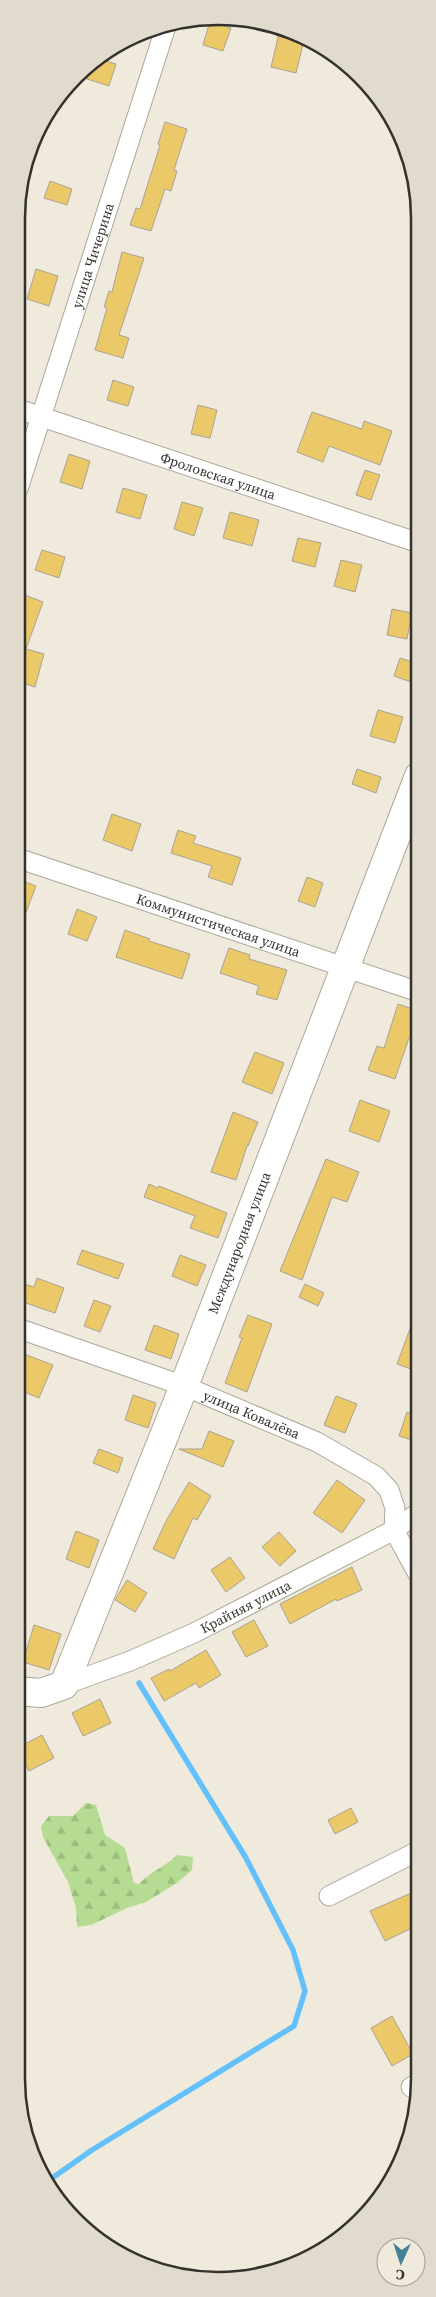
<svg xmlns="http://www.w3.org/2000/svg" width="436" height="2297" viewBox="0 0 436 2297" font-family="'Source Serif 4',serif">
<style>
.forest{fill:url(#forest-firs)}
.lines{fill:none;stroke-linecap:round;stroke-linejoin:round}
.stream{stroke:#64c0fb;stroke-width:5.5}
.building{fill:#ebc868;stroke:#a9a396}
.street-casing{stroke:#aca799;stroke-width:21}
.secondary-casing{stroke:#aca799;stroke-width:30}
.street{stroke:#fff;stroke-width:19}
.secondary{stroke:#fff;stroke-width:28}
.labels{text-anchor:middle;stroke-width:4;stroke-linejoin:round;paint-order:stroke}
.street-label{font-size:14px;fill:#34312c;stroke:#efeadb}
.rim{fill:none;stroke:#34312c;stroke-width:2.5}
</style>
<defs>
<pattern id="forest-firs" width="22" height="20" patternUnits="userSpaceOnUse" patternTransform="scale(1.25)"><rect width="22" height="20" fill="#b5dc92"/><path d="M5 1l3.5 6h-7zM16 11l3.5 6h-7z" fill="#9cbd7e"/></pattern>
</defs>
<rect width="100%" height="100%" fill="#efeadb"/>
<!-- forest -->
<path class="forest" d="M86 1803 96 1805 105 1835 125 1848 134 1883 139 1884C151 1871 165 1867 177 1855L193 1857 192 1870 177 1883 146 1902 127 1908 91 1925 77 1927 76 1908 68 1882 43 1837 41 1826 49 1816H73Z"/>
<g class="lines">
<!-- stream -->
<polyline class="stream" points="48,2181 92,2150 294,2026 305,1991 293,1950 246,1858 139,1683"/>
</g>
<!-- building -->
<g class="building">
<polygon points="210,21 231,28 223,51 203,45"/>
<polygon points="279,33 304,40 296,73 271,67"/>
<polygon points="96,58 116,64 109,86 87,79 92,61"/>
<polygon points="165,122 187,129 174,170 177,171 171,191 165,189 151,231 130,225 136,208 140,209 160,145 158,144"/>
<polygon points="50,181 72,189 67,205 44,198"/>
<polygon points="122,252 144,258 119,335 129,338 123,358 95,350 107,308 104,307 109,291 112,292"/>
<polygon points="36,269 58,276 49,306 27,299"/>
<polygon points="113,380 134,387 128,406 107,400"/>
<polygon points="198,405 217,410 210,438 191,434"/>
<polygon points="312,412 362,429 364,421 392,431 380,465 329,446 323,462 297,452"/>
<polygon points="69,454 90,461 82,489 60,482"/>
<polygon points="365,470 380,475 371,500 356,495"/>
<polygon points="123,488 147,495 140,519 116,512"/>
<polygon points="182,502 203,508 194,536 174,529"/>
<polygon points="230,512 259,520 252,546 223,538"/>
<polygon points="298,538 321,543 315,567 292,561"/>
<polygon points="42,550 65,557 59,578 35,570"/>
<polygon points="341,560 362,565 355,592 334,586"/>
<polygon points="22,594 43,602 26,649 44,654 35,687 18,682 18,607"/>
<polygon points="392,609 412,613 407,639 387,635"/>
<polygon points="400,658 419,664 414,683 394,676"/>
<polygon points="378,710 403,717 395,743 370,736"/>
<polygon points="357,769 381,777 376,793 352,784"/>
<polygon points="112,814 141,824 132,851 103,840"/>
<polygon points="178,830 196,836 193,843 241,858 232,885 208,877 212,866 171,853"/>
<polygon points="307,877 323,883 315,907 298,901"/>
<polygon points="17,879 36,886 19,931 17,931"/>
<polygon points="77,909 97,917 87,941 68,934"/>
<polygon points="125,930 150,939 149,941 190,954 182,979 116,957"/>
<polygon points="229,948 250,955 249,959 287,970 277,1000 256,994 259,986 220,973"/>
<polygon points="398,1004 419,1011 419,1042 409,1038 395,1079 368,1070 377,1046 384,1048"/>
<polygon points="255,1052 284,1063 272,1094 242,1082"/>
<polygon points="360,1100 390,1111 379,1142 349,1131"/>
<polygon points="233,1112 258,1122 248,1146 247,1146 236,1180 211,1172"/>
<polygon points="326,1159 359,1172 347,1202 332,1197 302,1280 280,1271"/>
<polygon points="149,1184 158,1188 159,1186 227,1213 218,1238 190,1228 195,1216 144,1197"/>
<polygon points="82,1250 124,1264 118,1279 77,1264"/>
<polygon points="180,1255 206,1265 197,1286 172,1276"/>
<polygon points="37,1278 64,1288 55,1313 17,1300 17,1282 34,1287"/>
<polygon points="305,1284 324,1293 318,1306 299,1297"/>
<polygon points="94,1300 111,1306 100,1332 84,1326"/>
<polygon points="417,1310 419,1310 419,1372 397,1364"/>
<polygon points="248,1315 272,1324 247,1392 225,1383 242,1338 239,1337"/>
<polygon points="154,1325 179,1334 171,1359 145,1350"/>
<polygon points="24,1354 53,1365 39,1398 17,1389 17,1372"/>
<polygon points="133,1395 156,1403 148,1428 125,1420"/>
<polygon points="336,1396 357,1404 345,1433 324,1425"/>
<polygon points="407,1412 418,1416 418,1442 399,1436"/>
<polygon points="209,1431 234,1441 223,1467 179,1449 202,1449"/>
<polygon points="99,1449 123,1458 118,1473 93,1463"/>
<polygon points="337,1480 365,1500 342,1533 313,1513"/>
<polygon points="189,1482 211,1496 197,1520 193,1518 174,1559 153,1549 166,1521"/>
<polygon points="76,1531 99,1540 89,1568 66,1559"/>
<polygon points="279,1532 296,1551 280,1566 262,1547"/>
<polygon points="230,1557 245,1578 226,1592 211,1570"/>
<polygon points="352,1567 362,1590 337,1601 336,1599 290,1624 280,1604"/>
<polygon points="127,1580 147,1593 135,1612 115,1600"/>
<polygon points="254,1620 268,1646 246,1657 232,1632"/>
<polygon points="34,1625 61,1634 49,1670 23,1662"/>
<polygon points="206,1650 221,1675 199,1688 196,1683 164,1701 151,1678 169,1669 170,1671"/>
<polygon points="100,1699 111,1723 83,1736 72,1713"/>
<polygon points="42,1735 54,1758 29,1771 17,1748"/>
<polygon points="351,1808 358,1822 335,1834 328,1820"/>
<polygon points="418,1890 418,1925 385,1941 370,1911"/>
<polygon points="392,2016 413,2054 392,2066 371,2028"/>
</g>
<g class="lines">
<defs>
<g id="street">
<path id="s1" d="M18 409 419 543"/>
<path id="s2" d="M18 489 167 23"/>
<path id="s3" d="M17 858 419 992"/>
<path id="s4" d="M17 1328 184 1386 317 1442 376 1476 389 1490 395 1508 394 1530 418 1574"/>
<path id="s5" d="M64 1685 130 1661 194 1633 394 1530 418 1513"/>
<polyline points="329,1896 418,1851"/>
<polyline points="411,2087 418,2083"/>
</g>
<g id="secondary">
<path id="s6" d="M17 1691 41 1693 64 1685 184 1386 419 776"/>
</g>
</defs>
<!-- street casing -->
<use href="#street" class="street-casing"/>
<!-- secondary casing -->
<use href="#secondary" class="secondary-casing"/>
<!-- street -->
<use href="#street" class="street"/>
<!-- secondary -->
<use href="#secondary" class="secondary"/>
</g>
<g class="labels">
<!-- street labels -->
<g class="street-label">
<text dy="5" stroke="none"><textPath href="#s2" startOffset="245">улица Чичерина</textPath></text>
<text dy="5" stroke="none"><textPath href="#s1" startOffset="211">Фроловская улица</textPath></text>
<text dy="5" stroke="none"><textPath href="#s3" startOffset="212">Коммунистическая улица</textPath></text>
<text dy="5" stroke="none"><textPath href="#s6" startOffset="524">Международная улица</textPath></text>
<text dy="5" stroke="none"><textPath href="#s4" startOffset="250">улица Ковалёва</textPath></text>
<text dy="5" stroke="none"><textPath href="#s5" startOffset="198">Крайняя улица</textPath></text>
</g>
</g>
<!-- crop -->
<path d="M0 0H436V2297H0ZM218 25H218A193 193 0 0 1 411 218V2079A193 193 0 0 1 218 2272H218A193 193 0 0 1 25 2079V218A193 193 0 0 1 218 25Z" fill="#e0dbcd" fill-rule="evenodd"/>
<path class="rim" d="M218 25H218A193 193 0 0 1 411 218V2079A193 193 0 0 1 218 2272H218A193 193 0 0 1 25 2079V218A193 193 0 0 1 218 25Z"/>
<!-- north arrow -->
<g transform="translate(401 2262) rotate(183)"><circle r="24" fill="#efeadb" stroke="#a4a095"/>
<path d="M0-4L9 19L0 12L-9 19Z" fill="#418394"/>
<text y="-8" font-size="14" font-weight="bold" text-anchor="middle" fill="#34312c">С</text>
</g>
</svg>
